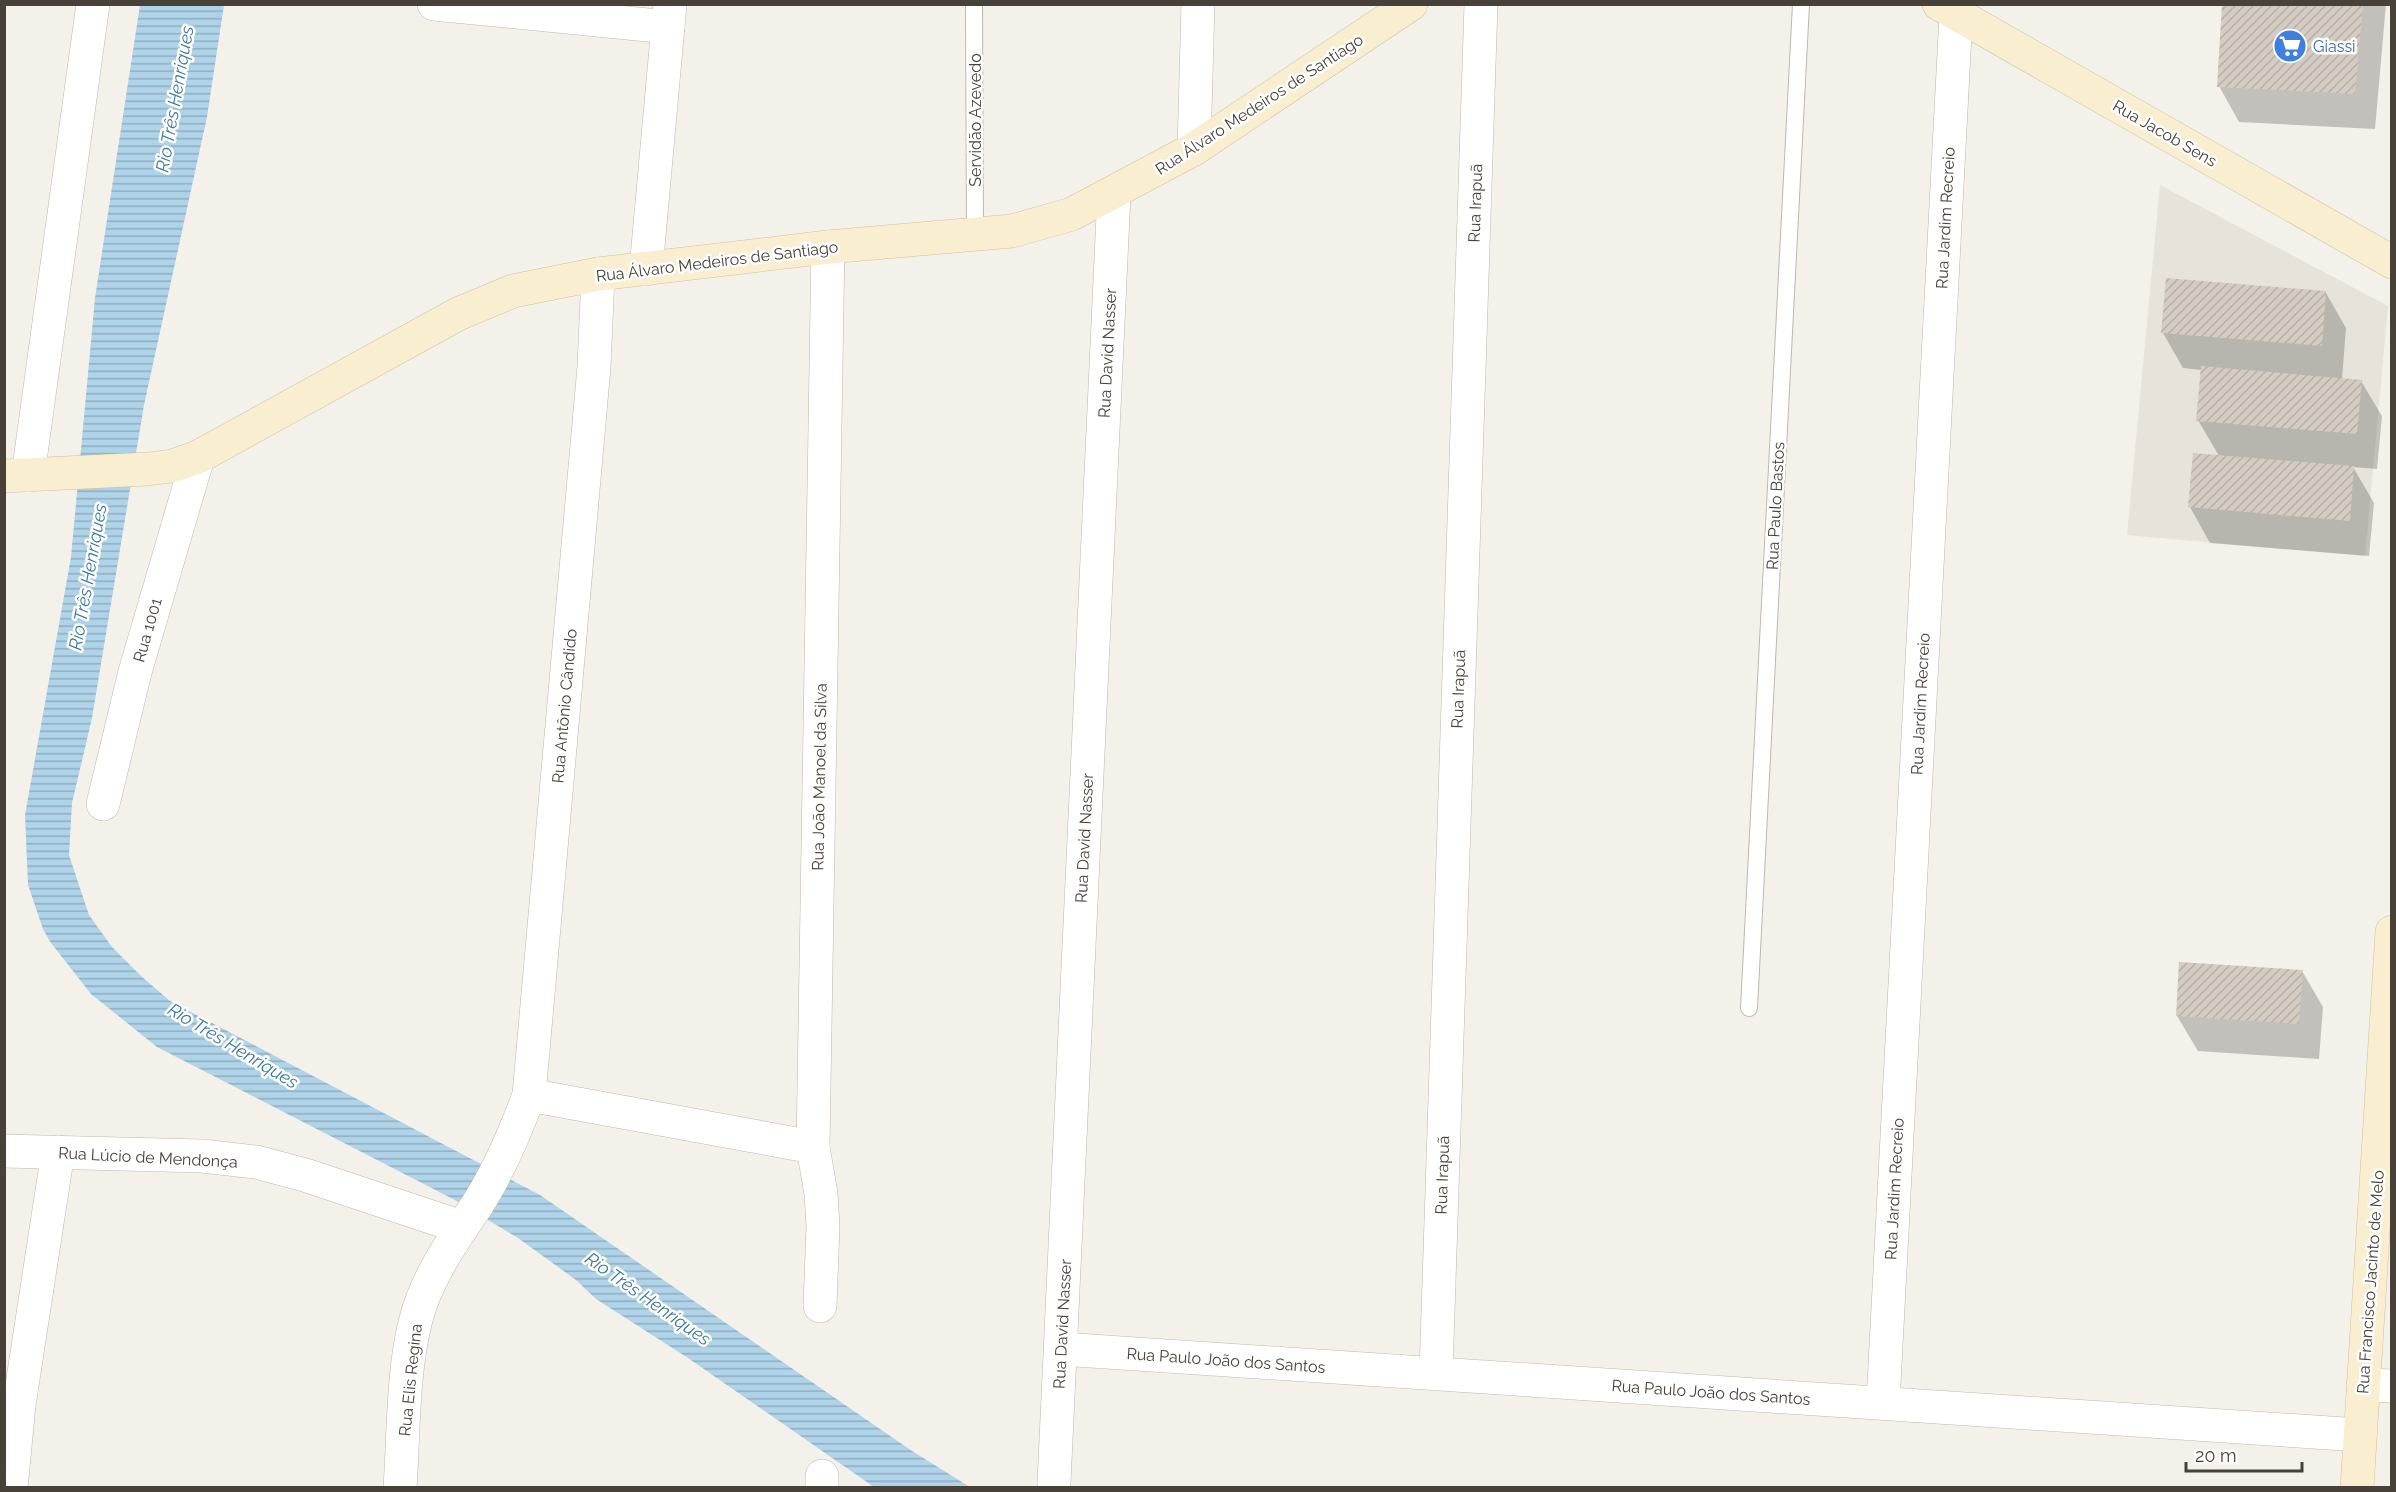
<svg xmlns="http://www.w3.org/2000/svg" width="2396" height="1492" viewBox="0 0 2396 1492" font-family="Raleway,sans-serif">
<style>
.residential{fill:#e7e2da}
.water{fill:url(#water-rules)}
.shadow{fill:#0003}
.building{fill:url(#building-hatch)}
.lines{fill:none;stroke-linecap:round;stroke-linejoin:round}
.lane-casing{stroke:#beb8ae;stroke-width:18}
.street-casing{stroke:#beb8ae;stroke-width:34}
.secondary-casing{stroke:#cec1a0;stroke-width:34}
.lane{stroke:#fff;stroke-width:16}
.street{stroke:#fff;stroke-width:33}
.secondary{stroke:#f9eed0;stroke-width:33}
.labels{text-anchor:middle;stroke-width:5;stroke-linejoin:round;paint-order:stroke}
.shop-label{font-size:16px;fill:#366cbe;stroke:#fff;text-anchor:start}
.street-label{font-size:16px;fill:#47413a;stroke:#fff}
.water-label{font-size:18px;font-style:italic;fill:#3c79a0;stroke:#fff}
</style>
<defs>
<pattern id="water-rules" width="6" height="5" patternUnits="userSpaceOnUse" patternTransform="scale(1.5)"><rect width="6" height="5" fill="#afd3e9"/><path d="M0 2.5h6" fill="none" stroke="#90adbe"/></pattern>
<pattern id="building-hatch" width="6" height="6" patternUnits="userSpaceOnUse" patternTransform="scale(1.5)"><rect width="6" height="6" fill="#d4ccc2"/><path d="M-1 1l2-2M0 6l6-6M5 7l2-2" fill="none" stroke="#b7b0a7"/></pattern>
</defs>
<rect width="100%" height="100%" fill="#f4f1eb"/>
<!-- residential -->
<polygon class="residential" points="2160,185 2388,306 2365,556 2127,535"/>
<!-- water -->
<polygon class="water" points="140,5 224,5 207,117 144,405 92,718 72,803 69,855 89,915 112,947 141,976 170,1001 540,1195 912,1451 970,1487 874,1487 688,1358 596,1299 576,1280 518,1238 453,1199 157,1047 91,994 51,943 43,929 28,885 25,815 71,557 95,298"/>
<!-- shadow -->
<g class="shadow">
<polygon points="2224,4 2386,4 2375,129 2239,122 2219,86"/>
<polygon points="2326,293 2346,328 2342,379 2361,381 2382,416 2377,469 2353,467 2374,503 2369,556 2210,543 2190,507 2219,456 2198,420 2202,370 2183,368 2163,333"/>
<polygon points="2302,971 2323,1007 2319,1059 2198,1051 2177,1016"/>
</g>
<!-- building -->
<g class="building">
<polygon points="2222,4 2363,4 2355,94 2217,87"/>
<polygon points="2166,278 2326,291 2322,346 2161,333"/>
<polygon points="2201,366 2362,380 2357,434 2196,421"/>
<polygon points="2193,453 2354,466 2350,521 2188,507"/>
<polygon points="2179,962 2303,970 2299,1024 2176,1016"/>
</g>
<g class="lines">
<defs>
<g id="lane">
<polyline points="974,4 975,235"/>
<polyline points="1749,1008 1801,4"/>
</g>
<g id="street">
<polyline points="434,4 668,27"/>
<polyline points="1194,149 1198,4"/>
<polyline points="646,269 670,4"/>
<polyline points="28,475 93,4"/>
<polyline points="103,804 135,672 198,457"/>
<polyline points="529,1095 813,1147"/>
<polyline points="4,1151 202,1156 256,1162 305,1175 461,1227"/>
<polyline points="820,1306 823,1226 821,1194 813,1147 828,247"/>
<polyline points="1061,1349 2360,1435"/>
<polyline points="1436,1373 1481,4"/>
<polyline points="2363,1385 2392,1386"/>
<polyline points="1883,1403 1956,15"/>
<polyline points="1054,1483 1114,194"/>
<polyline points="11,1488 19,1405 58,1152"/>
<path d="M400 1488C404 1431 402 1359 420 1306 431 1273 452 1242 471 1214 496 1178 514 1136 529 1095L594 367 598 274"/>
<polyline points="822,1488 822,1476"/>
</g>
<g id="secondary">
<polyline points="1939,4 2392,262"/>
<polyline points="4,476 148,469 172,466 198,457 458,314 513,291 598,274 828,247 1012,231 1072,214 1194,149 1411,4"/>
<polyline points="2357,1488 2392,932"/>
</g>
</defs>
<!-- lane casing -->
<use href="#lane" class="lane-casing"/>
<!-- street casing -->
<use href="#street" class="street-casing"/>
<!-- secondary casing -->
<use href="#secondary" class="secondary-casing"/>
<!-- lane -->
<use href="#lane" class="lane"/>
<!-- street -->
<use href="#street" class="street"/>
<!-- secondary -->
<use href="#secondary" class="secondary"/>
</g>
<!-- icons -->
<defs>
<symbol id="supermarket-disc" viewBox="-11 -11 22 22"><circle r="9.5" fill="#3f7fe0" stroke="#fff"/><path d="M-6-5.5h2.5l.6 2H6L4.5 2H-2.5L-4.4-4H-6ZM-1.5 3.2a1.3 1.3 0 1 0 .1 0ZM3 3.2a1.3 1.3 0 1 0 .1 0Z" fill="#fff"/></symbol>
</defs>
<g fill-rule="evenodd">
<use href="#supermarket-disc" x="2271" y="27" width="38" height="38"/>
</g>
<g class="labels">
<!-- shop labels -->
<g class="shop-label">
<text x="2313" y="52">Giassi</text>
</g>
<!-- street labels -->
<g class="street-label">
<text transform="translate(1259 104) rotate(-33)" y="6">Rua Álvaro Medeiros de Santiago</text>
<text transform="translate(975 120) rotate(-90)" y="6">Servidão Azevedo</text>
<text transform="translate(2165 133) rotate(30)" y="6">Rua Jacob Sens</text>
<text transform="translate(1475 203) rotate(-88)" y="6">Rua Irapuã</text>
<text transform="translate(1945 218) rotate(-87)" y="6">Rua Jardim Recreio</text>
<text transform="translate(717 261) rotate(-7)" y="6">Rua Álvaro Medeiros de Santiago</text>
<text transform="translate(1107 353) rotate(-87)" y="6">Rua David Nasser</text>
<text transform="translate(1775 506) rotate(-87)" y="6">Rua Paulo Bastos</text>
<text transform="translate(147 630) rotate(-74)" y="6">Rua 1001</text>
<text transform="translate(1458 689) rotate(-88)" y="6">Rua Irapuã</text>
<text transform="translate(1920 704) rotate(-87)" y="6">Rua Jardim Recreio</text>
<text transform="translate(564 706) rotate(-85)" y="6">Rua Antônio Cândido</text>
<text transform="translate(819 777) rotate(-89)" y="6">Rua João Manoel da Silva</text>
<text transform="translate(1084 838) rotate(-87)" y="6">Rua David Nasser</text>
<text transform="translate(148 1157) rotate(3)" y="6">Rua Lúcio de Mendonça</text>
<text transform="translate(1442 1175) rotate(-88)" y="6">Rua Irapuã</text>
<text transform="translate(1894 1189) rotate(-87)" y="6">Rua Jardim Recreio</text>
<text transform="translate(2370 1282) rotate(-86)" y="6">Rua Francisco Jacinto de Melo</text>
<text transform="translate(1062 1324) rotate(-87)" y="6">Rua David Nasser</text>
<text transform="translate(1226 1360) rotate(4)" y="6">Rua Paulo João dos Santos</text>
<text transform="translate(410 1380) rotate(-84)" y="6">Rua Elis Regina</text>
<text transform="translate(1711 1392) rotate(4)" y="6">Rua Paulo João dos Santos</text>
</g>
<!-- water labels -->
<g class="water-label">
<text transform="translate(175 99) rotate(-80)" y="6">Rio Três Henriques</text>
<text transform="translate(88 577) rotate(-80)" y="6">Rio Três Henriques</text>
<text transform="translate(233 1046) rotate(31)" y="6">Rio Três Henriques</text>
<text transform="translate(648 1299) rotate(35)" y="6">Rio Três Henriques</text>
</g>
</g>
<!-- border -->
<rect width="2396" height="1492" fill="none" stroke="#47413a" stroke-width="12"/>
<!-- scale -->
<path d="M2186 1462v9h116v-9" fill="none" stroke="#47413a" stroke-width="3"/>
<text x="2195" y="1462" font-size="18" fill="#47413a" stroke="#ffffff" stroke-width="4.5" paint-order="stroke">20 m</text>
</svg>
